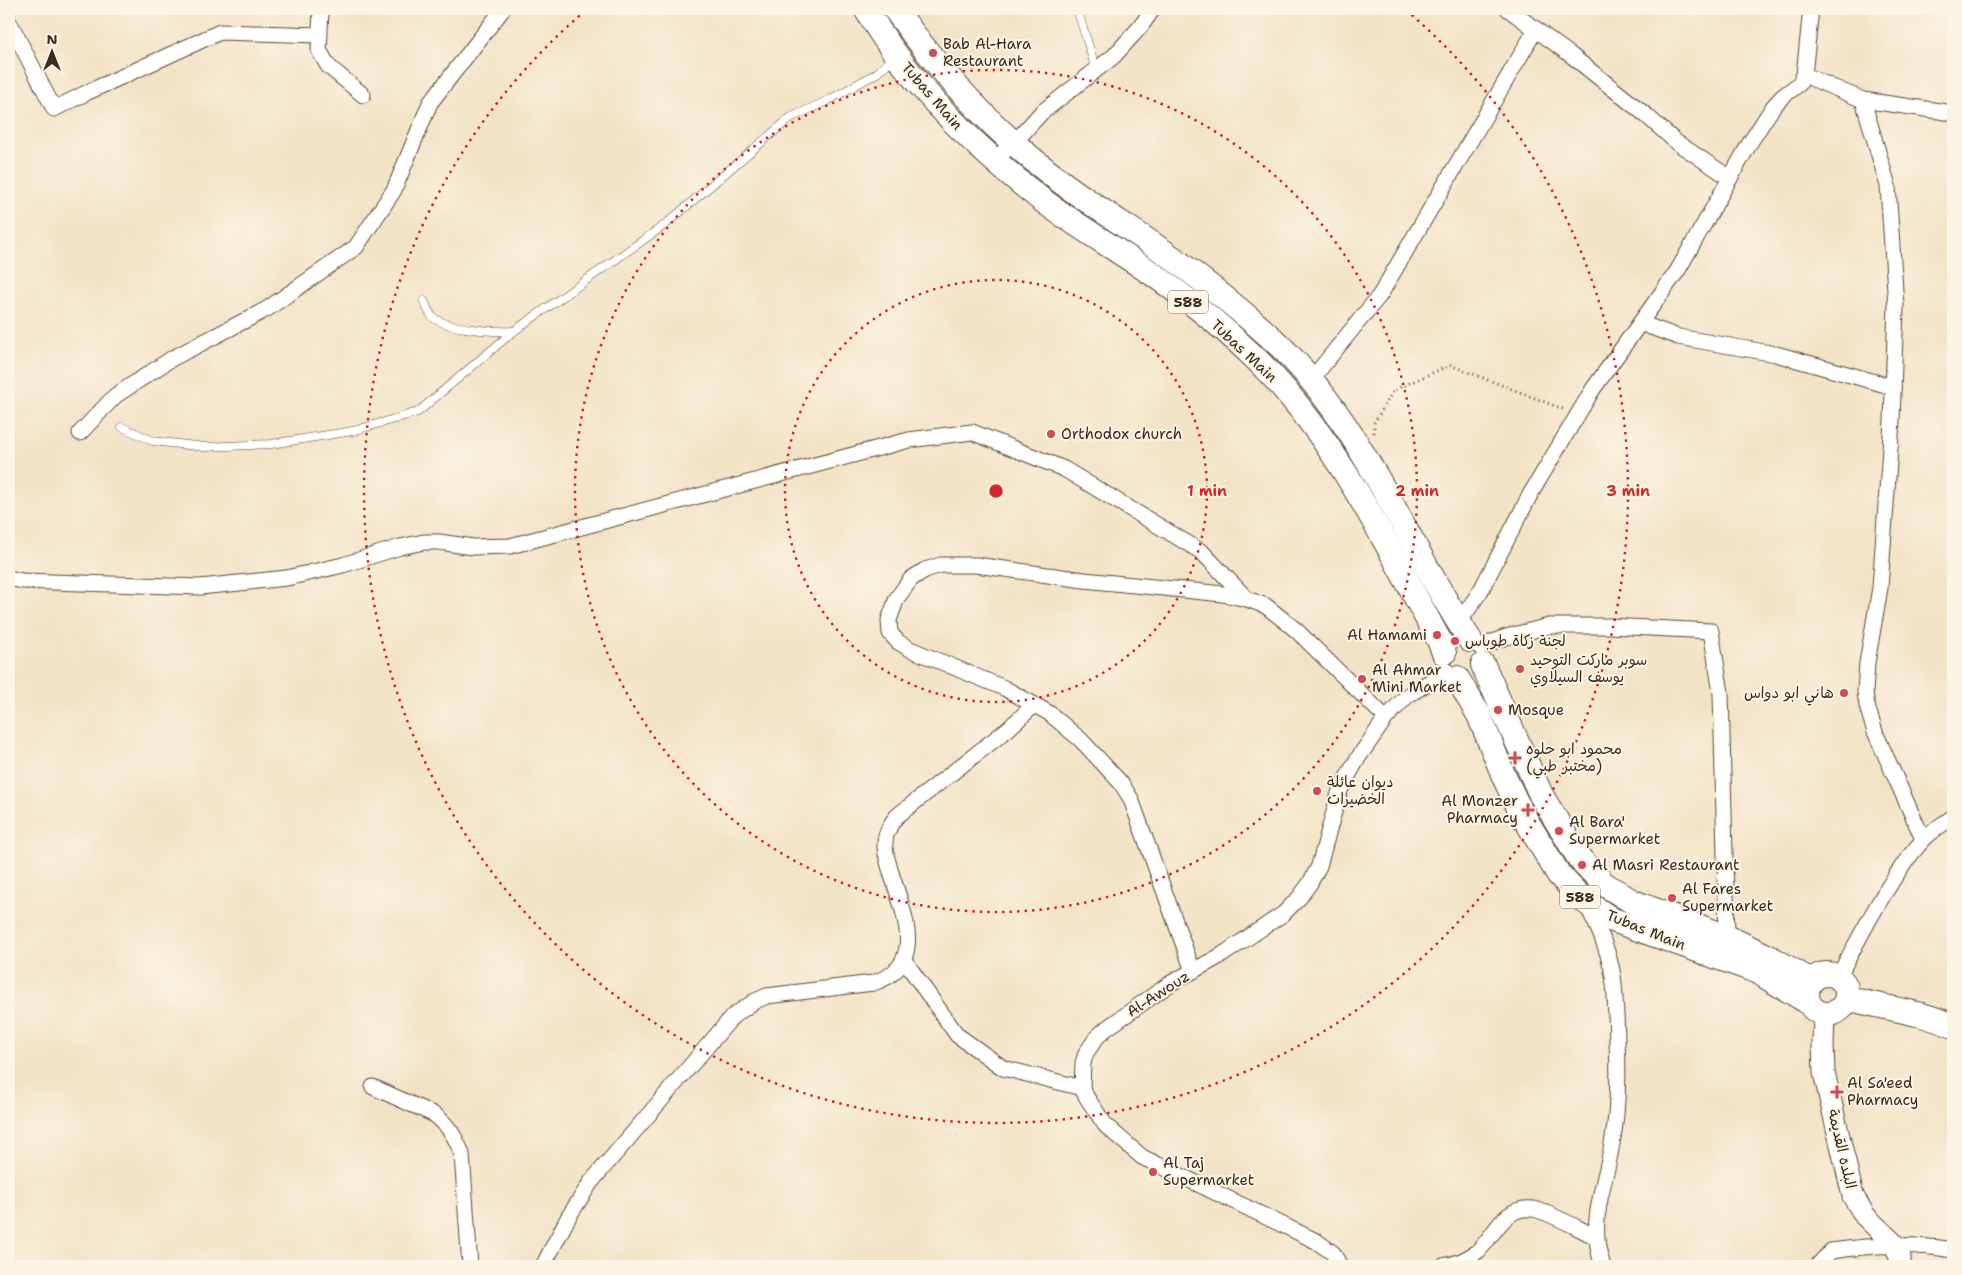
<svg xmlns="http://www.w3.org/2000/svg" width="1962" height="1275" viewBox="0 0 1962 1275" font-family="'Shantell Sans','Playpen Sans Arabic',sans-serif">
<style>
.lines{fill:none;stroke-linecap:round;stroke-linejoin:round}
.lane-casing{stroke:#574637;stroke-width:9}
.street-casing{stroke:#574637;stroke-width:17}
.secondary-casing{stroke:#574637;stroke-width:23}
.primary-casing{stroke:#574637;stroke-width:26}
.path{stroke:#574637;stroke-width:3;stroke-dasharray:1 4;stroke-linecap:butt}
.lane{stroke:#fff;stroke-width:8}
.street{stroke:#fff;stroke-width:15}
.secondary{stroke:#fff;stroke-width:21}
.primary{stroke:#fff;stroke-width:24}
.ring{fill:none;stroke:#d62828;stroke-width:2.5;stroke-dasharray:2.5 5}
.poi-dot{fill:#d1495b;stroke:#fcf5e5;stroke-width:2}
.labels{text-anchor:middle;stroke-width:4;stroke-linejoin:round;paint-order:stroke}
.shield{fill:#fcf5e5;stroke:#75675a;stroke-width:1}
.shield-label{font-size:14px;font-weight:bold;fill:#3b2a1e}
.poi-label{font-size:15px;fill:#3b2a1e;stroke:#fcf5e5;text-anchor:start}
.street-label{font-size:15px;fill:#3b2a1e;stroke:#fcf5e5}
.centre{fill:#d62828;stroke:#fcf5e5;stroke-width:2.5}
.ring-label{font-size:15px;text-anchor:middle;font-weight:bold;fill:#d62828;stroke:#fcf5e5;stroke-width:4;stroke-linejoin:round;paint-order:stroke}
</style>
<rect width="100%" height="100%" fill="#fcf5e5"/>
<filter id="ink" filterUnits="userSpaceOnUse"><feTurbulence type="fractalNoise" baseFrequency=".02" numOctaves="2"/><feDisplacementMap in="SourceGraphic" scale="10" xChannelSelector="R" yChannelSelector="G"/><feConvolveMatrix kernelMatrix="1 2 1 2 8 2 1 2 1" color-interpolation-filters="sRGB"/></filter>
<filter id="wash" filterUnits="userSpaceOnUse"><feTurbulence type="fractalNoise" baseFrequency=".0096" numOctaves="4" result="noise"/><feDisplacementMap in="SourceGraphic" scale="20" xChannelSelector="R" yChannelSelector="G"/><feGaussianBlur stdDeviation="1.12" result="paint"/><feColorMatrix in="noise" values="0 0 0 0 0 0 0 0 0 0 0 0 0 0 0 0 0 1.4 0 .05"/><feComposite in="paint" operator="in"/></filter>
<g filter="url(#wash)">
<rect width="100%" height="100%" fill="#f3e3c6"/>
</g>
<g filter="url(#ink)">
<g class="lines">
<defs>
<g id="lane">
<polyline points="1077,9 1096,69"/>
<polyline points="9,26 12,9"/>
<path d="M424 301C427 306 429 315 434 318 448 329 495 332 514 331"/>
<polyline points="122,427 153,441 204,447 271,444 353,431 418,412 514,331 666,224 790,118 829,100 877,73 895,56"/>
</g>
<g id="street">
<polyline points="321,9 319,50 328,66 363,95"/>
<polyline points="1508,9 1572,56 1647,116 1676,142 1730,178"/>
<polyline points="11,25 54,109 88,92 220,32 320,35"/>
<polyline points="1804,75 1863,100 1953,113"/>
<polyline points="1863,100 1888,186 1896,306 1892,421 1880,588 1867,663 1865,692 1867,706 1875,732 1923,839"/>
<polyline points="994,160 1014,143 1041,113 1114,56 1141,26 1153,9"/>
<polyline points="1640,323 1678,337 1776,354 1893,387"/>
<polyline points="1311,380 1380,295 1536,29"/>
<polyline points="80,433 115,396 171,359 267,309 356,247 394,190 430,103 503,9"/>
<polyline points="9,578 22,581 200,587 287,578 343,565 400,547 424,542 439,542 473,547 510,546 909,440 972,432 1064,469 1202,552 1247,599"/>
<polyline points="1459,623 1481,590 1531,493 1593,389 1678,270 1751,141 1773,107 1782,97 1799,84 1804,75 1811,9"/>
<polyline points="1480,647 1506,637 1549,626 1609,626 1711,631 1721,693 1727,937"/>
<path d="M1587 906C1598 926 1607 947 1612 970 1615 984 1615 1000 1616 1015 1618 1058 1620 1101 1612 1144 1605 1187 1587 1222 1603 1266"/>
<polyline points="904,960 957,1035 1003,1068 1082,1088"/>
<polyline points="1193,971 1131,799 1121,783 1081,740 1049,713 1004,688 910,649 898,642 890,633 889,620 897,598 911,579 925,570 941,565 976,565 1084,580 1223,594 1247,599 1266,606 1296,630 1386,718"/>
<path d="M1838 977C1863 932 1888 879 1923 840 1931 831 1943 824 1953 817"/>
<path d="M373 1087 435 1115C449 1126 456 1138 462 1154L470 1266"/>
<path d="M543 1266 569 1216 591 1182 733 1016 755 1001 767 996 873 983C930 965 902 910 890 869 887 858 883 847 886 836 888 828 892 822 897 816L1008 729 1034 705"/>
<polyline points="1340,1266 1333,1253 1316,1241 1142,1157 1106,1126 1087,1098 1082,1088 1083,1063 1086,1053 1097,1037 1107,1028 1171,983 1222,955 1283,914 1299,898 1310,883 1319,866 1340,790 1358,758 1386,718 1407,696 1447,671"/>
<path d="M1443 1266C1456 1264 1468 1259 1478 1251 1495 1235 1504 1205 1533 1209 1550 1212 1579 1229 1596 1237"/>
<path d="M1817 1266 1831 1251C1873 1245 1911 1243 1953 1250"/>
</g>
<polyline id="secondary" points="1824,1014 1823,1044 1824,1073 1853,1196 1865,1216 1895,1245 1900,1257 1900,1266"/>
<g id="primary">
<path d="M866 9C908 82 972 145 1038 197 1076 226 1118 250 1157 277 1193 303 1229 332 1260 363 1337 440 1387 546 1439 640L1444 653"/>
<path d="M895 9C941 74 996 133 1060 181 1098 210 1140 234 1178 262 1213 288 1247 315 1279 345 1365 428 1405 542 1470 640"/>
<polyline points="1483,665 1541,795 1579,858 1604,884 1633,902 1727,937 1769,957 1811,981"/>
<polyline points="1457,678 1479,715 1505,779 1521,812 1559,875 1584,901 1613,920 1756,971 1808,1002"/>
<circle cx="1827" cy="994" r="20"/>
<path d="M1847 998C1882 1008 1920 1011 1953 1026"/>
</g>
</defs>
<!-- lane casing -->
<use href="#lane" class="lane-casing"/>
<!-- street casing -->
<use href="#street" class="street-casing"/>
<!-- secondary casing -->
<use href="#secondary" class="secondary-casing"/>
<!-- primary casing -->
<use href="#primary" class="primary-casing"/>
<!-- path -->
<polyline class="path" points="1374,433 1374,423 1394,390 1450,365 1563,409"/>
<!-- lane -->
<use href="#lane" class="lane"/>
<!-- street -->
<use href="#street" class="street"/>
<!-- secondary -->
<use href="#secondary" class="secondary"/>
<!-- primary -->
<use href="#primary" class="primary"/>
</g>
</g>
<!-- distance rings -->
<g class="ring">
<circle cx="996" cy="491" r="211"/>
<circle cx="996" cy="491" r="421"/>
<path d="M1406 10A632 632 0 1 1 586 10"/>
</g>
<!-- markers -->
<g class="poi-dot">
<circle cx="933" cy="53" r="5"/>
<circle cx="1051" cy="434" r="5"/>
<circle cx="1437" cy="635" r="5"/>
<circle cx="1455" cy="641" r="5"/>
<circle cx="1520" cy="669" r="5"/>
<circle cx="1362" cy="679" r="5"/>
<circle cx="1844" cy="693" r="5"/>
<circle cx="1498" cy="710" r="5"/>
<path d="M1512.5 750.5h5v5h5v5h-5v5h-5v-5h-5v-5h5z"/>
<circle cx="1317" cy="791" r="5"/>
<path d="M1525.5 802.5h5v5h5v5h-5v5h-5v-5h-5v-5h5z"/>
<circle cx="1559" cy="831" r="5"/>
<circle cx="1582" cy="865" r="5"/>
<circle cx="1672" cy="898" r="5"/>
<path d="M1834.5 1084.5h5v5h5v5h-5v5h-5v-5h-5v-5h5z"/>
<circle cx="1153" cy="1172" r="5"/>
</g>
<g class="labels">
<!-- shield labels -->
<g class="shield">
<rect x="1168" y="290.5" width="40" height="23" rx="4"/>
<rect x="1560" y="885.5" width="40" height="23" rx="4"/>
</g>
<g class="shield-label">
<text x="1188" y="307">588</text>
<text x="1580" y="902">588</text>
</g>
<!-- poi labels -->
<g class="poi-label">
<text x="943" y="49">Bab Al-Hara<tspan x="943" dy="17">Restaurant</tspan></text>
<text x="1061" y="439">Orthodox church</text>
<text x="1427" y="640" text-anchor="end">Al Hamami</text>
<text x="1465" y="646">لجنة زكاة طوباس</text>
<text x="1530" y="665">سوبر ماركت التوحيد<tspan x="1530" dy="17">يوسف السيلاوي</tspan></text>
<text x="1372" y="675">Al Ahmar<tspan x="1372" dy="17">Mini Market</tspan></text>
<text x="1834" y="698" text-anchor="end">هاني ابو دواس</text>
<text x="1508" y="715">Mosque</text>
<text x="1526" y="754">محمود ابو حلوه<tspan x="1526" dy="17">(مختبر طبي)</tspan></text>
<text x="1327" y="787">ديوان عائلة<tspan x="1327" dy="17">الخضيرات</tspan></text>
<text x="1518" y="806" text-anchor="end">Al Monzer<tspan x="1518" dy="17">Pharmacy</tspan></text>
<text x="1569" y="827">Al Bara'<tspan x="1569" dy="17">Supermarket</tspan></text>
<text x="1592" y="870">Al Masri Restaurant</text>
<text x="1682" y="894">Al Fares<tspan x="1682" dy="17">Supermarket</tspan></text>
<text x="1847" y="1088">Al Sa'eed<tspan x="1847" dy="17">Pharmacy</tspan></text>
<text x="1163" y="1168">Al Taj<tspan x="1163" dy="17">Supermarket</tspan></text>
</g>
<!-- street labels -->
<g class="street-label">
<text transform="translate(932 96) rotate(49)" y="5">Tubas Main</text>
<text transform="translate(1244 351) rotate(43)" y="5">Tubas Main</text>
<text transform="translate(1646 930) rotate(22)" y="5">Tubas Main</text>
<text transform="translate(1158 994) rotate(-33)" y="5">Al-Awouz</text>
<text transform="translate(1842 1149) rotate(77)" y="5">البلده القديمة</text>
</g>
</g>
<circle cx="996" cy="491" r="8" class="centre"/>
<g class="ring-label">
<text x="1207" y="496">1 min</text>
<text x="1417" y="496">2 min</text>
<text x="1628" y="496">3 min</text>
</g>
<!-- margin -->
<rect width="1962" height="1275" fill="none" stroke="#fcf5e5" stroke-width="30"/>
<!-- north arrow -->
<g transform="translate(52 52)" stroke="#fcf5e5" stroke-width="4" paint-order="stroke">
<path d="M0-4L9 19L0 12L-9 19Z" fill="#3b2a1e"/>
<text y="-8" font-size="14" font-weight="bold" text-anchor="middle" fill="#3b2a1e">N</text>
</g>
</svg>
